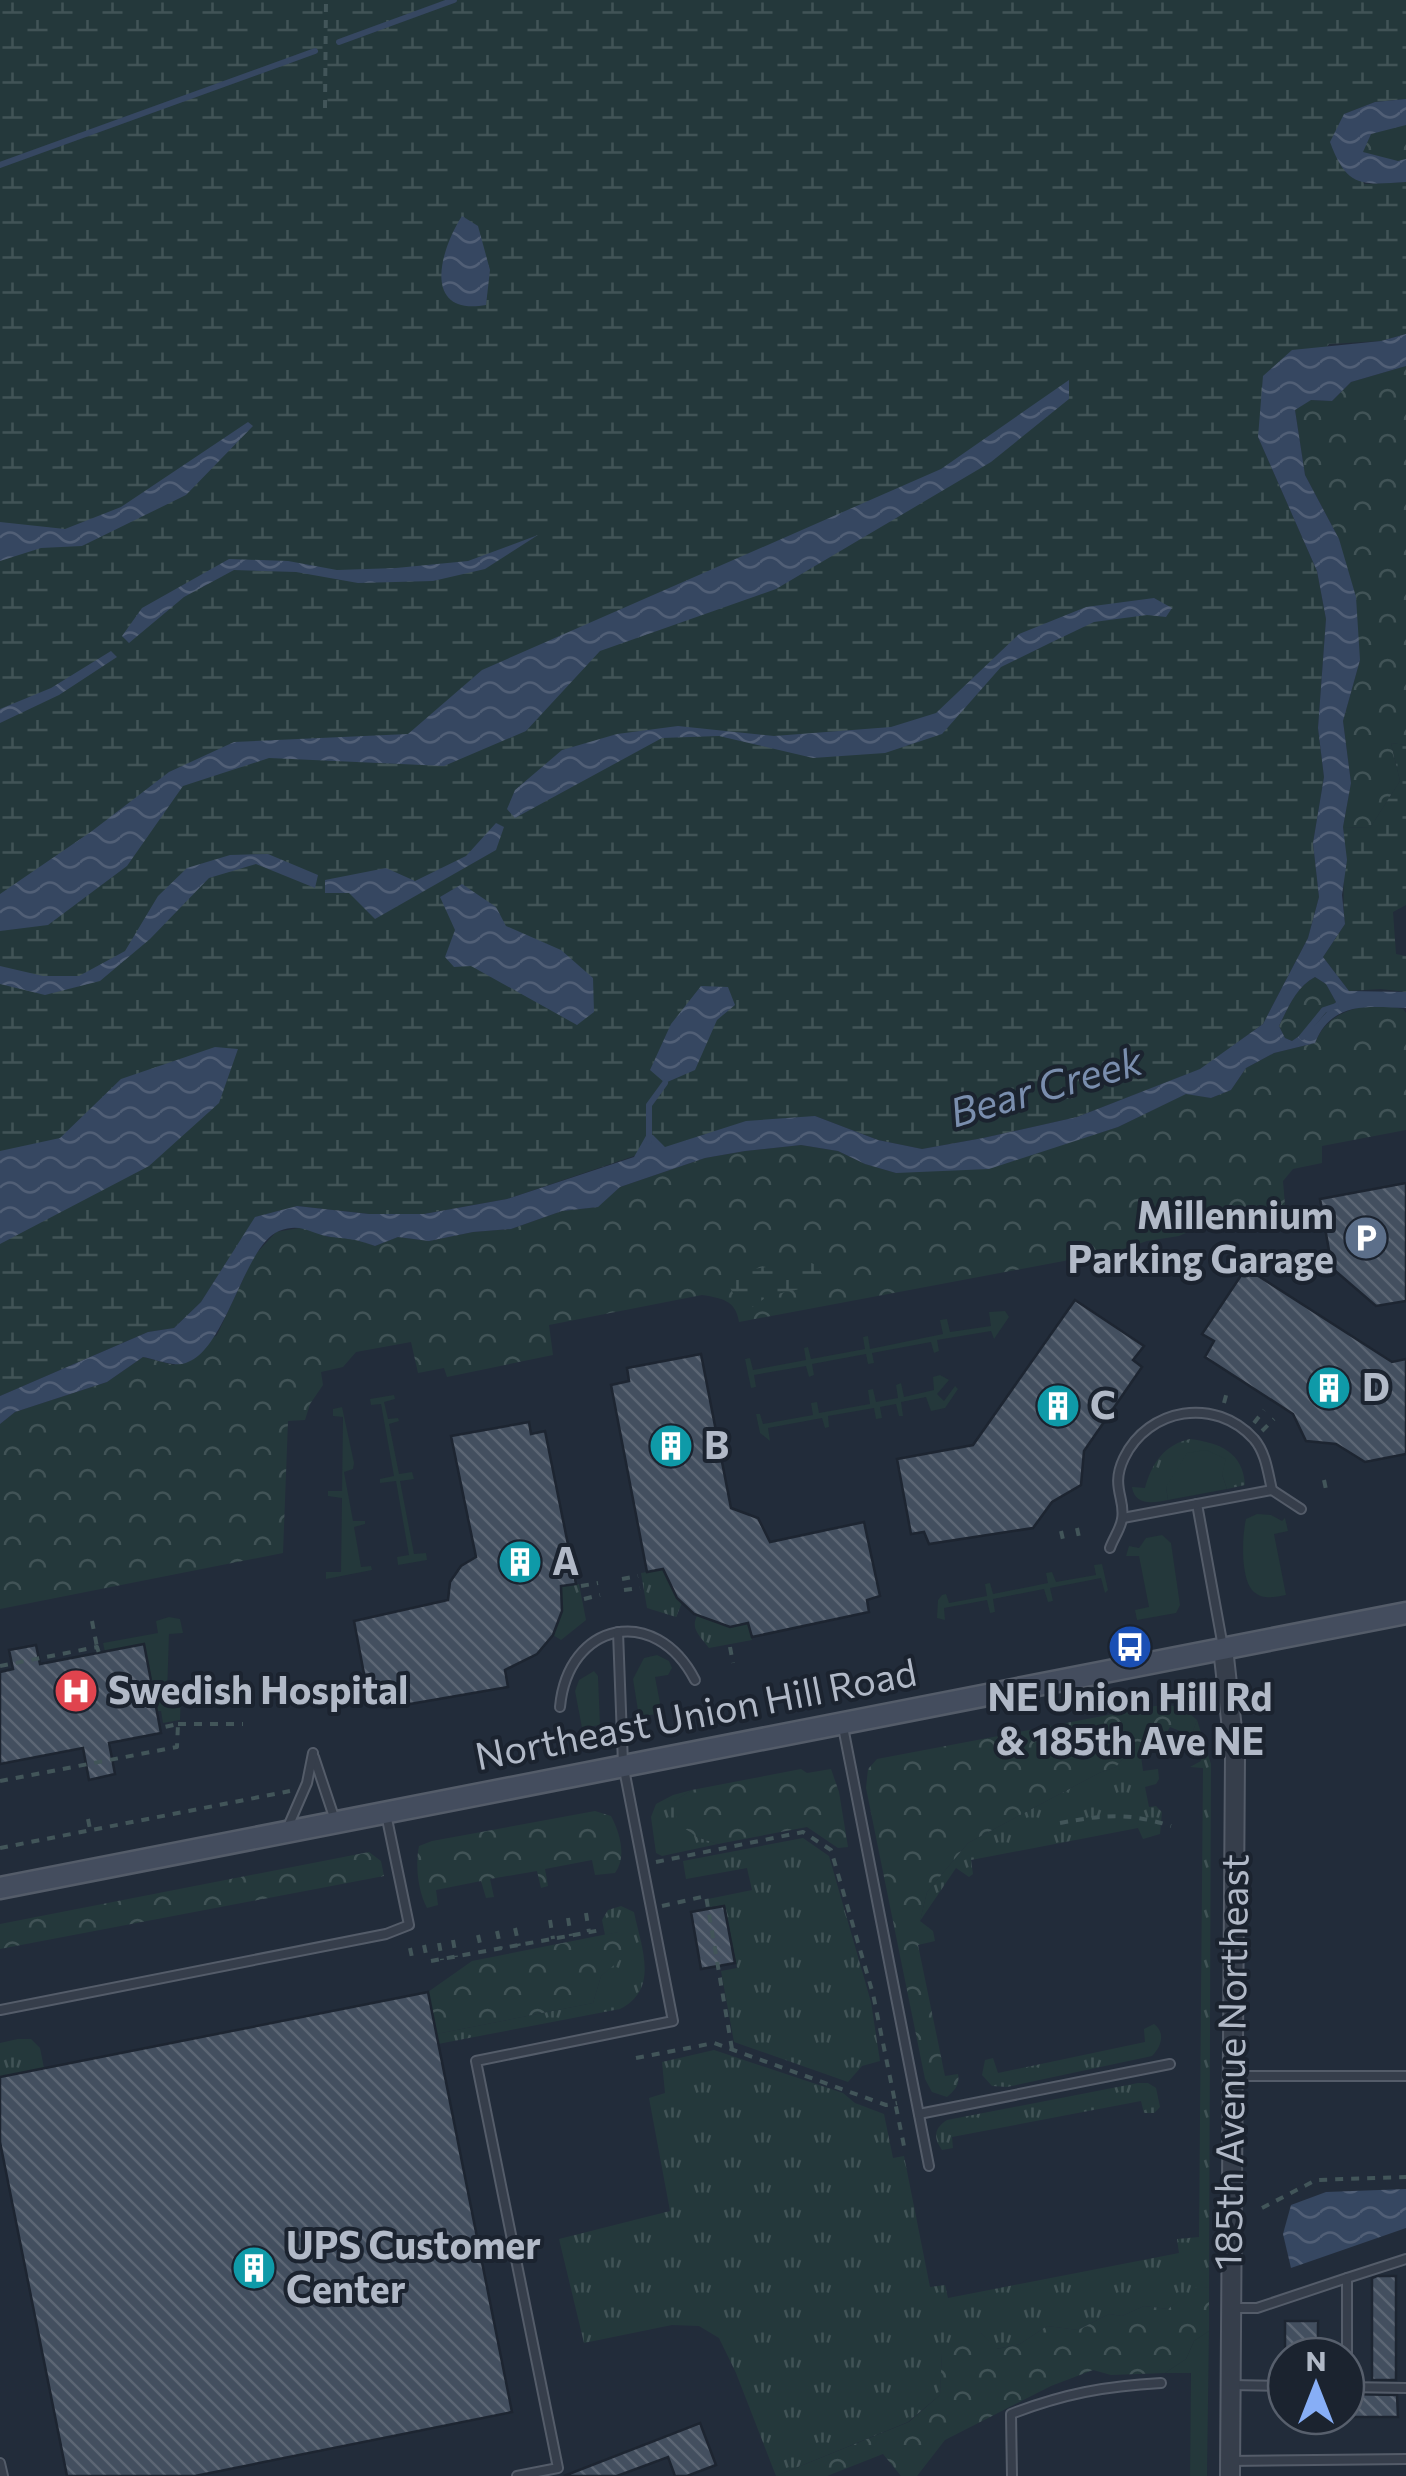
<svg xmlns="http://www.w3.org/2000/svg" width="1406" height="2476" viewBox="0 0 1406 2476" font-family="Commissioner,sans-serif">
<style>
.grass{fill:url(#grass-tufts)}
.forest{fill:url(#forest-crowns)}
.wetland{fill:url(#wetland-marsh)}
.green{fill:#24383b}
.water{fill:url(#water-waves);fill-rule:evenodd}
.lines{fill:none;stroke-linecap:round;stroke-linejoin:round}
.stream{stroke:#364761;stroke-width:6}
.building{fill:url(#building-back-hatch);stroke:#1d2531;stroke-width:2.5}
.service-casing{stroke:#545c69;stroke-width:12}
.tertiary-casing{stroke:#545c69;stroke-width:22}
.secondary-casing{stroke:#545c69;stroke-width:25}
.path{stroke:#425559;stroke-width:4;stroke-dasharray:8 8;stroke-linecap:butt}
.service{stroke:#363e4b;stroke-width:8}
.tertiary{stroke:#363e4b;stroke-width:18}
.secondary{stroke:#444d5e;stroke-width:20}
.labels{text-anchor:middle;stroke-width:8;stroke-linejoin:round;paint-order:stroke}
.poi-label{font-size:38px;font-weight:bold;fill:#b1b9c7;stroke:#1b232f;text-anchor:start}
.street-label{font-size:38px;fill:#b1b9c7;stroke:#1b232f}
.water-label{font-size:40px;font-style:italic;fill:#7a8eae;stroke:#1b232f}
</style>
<defs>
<pattern id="grass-tufts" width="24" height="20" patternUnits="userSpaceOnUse" patternTransform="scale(2.5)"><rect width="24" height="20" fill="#24383b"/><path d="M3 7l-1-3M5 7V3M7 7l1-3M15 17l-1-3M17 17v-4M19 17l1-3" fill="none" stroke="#415356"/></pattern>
<pattern id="forest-crowns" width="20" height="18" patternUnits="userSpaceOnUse" patternTransform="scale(2.5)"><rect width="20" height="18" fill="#24383b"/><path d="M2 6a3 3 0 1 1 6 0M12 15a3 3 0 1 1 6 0" fill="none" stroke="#415356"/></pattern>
<pattern id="wetland-marsh" width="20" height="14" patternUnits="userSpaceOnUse" patternTransform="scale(2.5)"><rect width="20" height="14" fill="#24383b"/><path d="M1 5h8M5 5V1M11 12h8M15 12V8" fill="none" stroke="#415356"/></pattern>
<pattern id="water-waves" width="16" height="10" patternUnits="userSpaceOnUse" patternTransform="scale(2.5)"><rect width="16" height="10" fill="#364761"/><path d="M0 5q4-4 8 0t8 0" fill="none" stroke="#515f76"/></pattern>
<pattern id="building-back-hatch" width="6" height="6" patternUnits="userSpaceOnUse" patternTransform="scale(2.5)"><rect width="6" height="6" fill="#434f5f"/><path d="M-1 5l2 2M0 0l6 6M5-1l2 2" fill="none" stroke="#5c6674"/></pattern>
</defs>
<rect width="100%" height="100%" fill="#222c3a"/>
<!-- grass -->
<g class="grass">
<path d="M1190 1439C1220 1443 1243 1452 1245 1485L1227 1489 1222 1474 1166 1487 1168 1500C1153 1503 1135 1506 1132 1487L1145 1488C1152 1463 1164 1445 1190 1439Z"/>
<polygon points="663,1569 682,1603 676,1617 647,1608 641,1573"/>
<polygon points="579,1584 586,1620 561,1640 553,1635 562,1611 561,1586"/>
<path d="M697 1616 730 1627 748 1623 752 1640 709 1648C701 1637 690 1629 697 1616Z"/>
<polygon points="1197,1720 1211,1764 1209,2288 1198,2287 1168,2309 1144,2306 1122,2316 1109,2314 1078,2330 1047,2326 1020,2344 996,2349 981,2333 942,2353 940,2395 908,2422 776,2476 736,2373 719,2338 699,2326 672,2325 584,2343 559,2239 670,2211 649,2098 665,2093 662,2062 714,2050 843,2093 855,2103 884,2114 893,2158 904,2156 930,2287 945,2285 948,2298 1179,2253 1177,2239 1199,2237 1203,1768 1190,1767 1201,1761 1192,1739 1180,1741 1185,1733 1193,1731"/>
<polygon points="1163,1739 1160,1745 1140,1749 1143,1771 1158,1769 1159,1779 1156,1784 1145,1787 1149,1807 1156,1806 1162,1812 1160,1834 1143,1839 1138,1828 971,1860 973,1874 969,1877 956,1868 920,1921 927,1892 968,1843 1099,1773 1116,1767 1136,1743"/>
<polygon points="692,1790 674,1801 697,1837 718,1844 662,1856 656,1853 651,1817 656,1804 673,1795"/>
<polygon points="803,1838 829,1856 871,2002 880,2061 862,2066 848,2082 734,2042 721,1971 737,1968 725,1905 710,1907 708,1899 752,1890 747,1868 686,1879 683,1861"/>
<path d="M621 1906 634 1912C641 1947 660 1989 620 2009L438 2044 436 2034 593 2003 601 1976 619 1960 618 1932 605 1935 602 1920 608 1910Z"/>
<path d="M1154 2024C1166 2033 1161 2047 1152 2056L1007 2087 992 2086 982 2075 985 2060 993 2058 998 2073 1145 2042 1144 2029Z"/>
<polygon points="18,2039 31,2039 40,2048 44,2068 0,2077 0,2043"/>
<path d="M1138 2083H1148L1156 2088 1160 2107 1154 2113H1144L1141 2101 952 2137 953 2148 942 2150C933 2138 934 2128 947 2120Z"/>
</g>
<!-- forest -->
<g class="forest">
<polygon points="1403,124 1406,125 1406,159 1399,162 1362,152 1371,134"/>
<polygon points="1406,366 1406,745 1391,743 1400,781 1370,828 1343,827 1351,783 1343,721 1360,660 1339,539 1305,475 1295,410 1310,400 1332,401 1351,382"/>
<path d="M1315 977 1326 984 1336 1002 1315 1025 1292 1041 1285 1038 1279 1026C1288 1008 1296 987 1315 977Z"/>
<path d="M1375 1004 1403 1009 1406 1013V1130L1322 1146V1163L1293 1169 1283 1181 1285 1205 1213 1221 1179 1236 1147 1241 1117 1251 739 1322C736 1300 721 1298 702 1295L549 1325 553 1355 447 1377 444 1368 418 1373 411 1342 356 1352 343 1367 321 1372 323 1385 310 1404 305 1420 288 1421 283 1553 0 1609V1424L15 1412 107 1382 143 1357 174 1365 217 1335 254 1256 276 1232 305 1227 328 1237 349 1236 375 1246 398 1237 429 1241 473 1232 511 1229 562 1211 597 1207 620 1187 705 1158 745 1151 801 1145 838 1151 865 1164 896 1173 1086 1137 1118 1127 1187 1093 1211 1098 1231 1090 1246 1068 1274 1053 1315 1043C1326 1016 1348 1009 1375 1004Z"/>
<path d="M1166 1704 1184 1709 1197 1720 1193 1731 1185 1733 1170 1727 1163 1739 1136 1743 1116 1767 1099 1773 968 1843 927 1892 920 1921 933 1931 935 1941 918 1945 945 2076 958 2074C960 2085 955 2090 947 2097L932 2092 925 2079 866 1788 868 1769 877 1759Z"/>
<polygon points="801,1769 807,1773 831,1769 839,1792 848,1847 838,1848 807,1827 718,1844 697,1837 677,1823 674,1801 692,1790"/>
<path d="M595 1811 611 1816C620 1833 627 1857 615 1873L595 1875 592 1860 545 1869 548 1886 541 1888 537 1871 490 1879 494 1897 486 1898 481 1881 436 1890 438 1905 427 1908C418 1891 415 1865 419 1846L432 1841Z"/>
<polygon points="369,1852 381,1861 384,1876 0,1949 0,1924"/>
<polygon points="618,1932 626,1937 619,1961 601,1976 593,2003 436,2034 428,1992 472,1961"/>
<polygon points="1198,2286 1209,2288 1209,2331 1194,2341 1186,2359 1165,2373 1111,2375 1093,2370 1051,2386 945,2440 917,2476 901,2476 883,2454 827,2476 776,2476 909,2422 940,2395 942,2352 954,2339 981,2333 997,2349 1020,2344 1047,2326 1078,2330 1109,2314 1122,2316 1144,2306 1168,2309"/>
</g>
<!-- wetland -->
<g class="wetland">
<polygon points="0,0 1406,0 1406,99 1375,102 1344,114 1364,184 1406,182 1406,334 1381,341 1329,344 1258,437 1317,571 1326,619 1318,728 1324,777 1313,843 1319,897 1308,938 1263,1024 1201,1069 1077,1117 983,1138 922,1149 878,1140 815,1116 634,1156 507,1199 424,1214 370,1214 297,1206 256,1217 201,1302 174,1328 148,1332 0,1396"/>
<path d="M1391 743 1406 745V905L1393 912 1396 954 1406 956V992L1381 989 1349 991 1323 957 1345 924C1341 891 1347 860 1343 827L1370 828 1400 781Z"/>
<polygon points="805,1260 818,1266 823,1277 818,1285 768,1296 751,1308 735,1297 727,1282 743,1271"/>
</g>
<!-- green -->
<g class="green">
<polygon points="1005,1311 1009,1317 994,1339 991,1331 937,1340 939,1351 934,1353 931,1342 872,1353 874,1363 868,1364 866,1354 812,1364 814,1375 809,1377 806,1366 754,1375 756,1387 751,1388 745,1359 750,1358 753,1370 806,1360 804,1348 808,1347 811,1359 865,1349 863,1337 868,1336 870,1349 943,1334 940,1320 947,1319 950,1332 991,1326 989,1312"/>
<polygon points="940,1375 949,1380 937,1394 944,1401 955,1386 958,1389 945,1408 931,1411 926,1397 901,1402 903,1416 899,1416 896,1404 880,1407 882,1418 876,1419 874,1408 828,1416 829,1427 825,1428 822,1418 768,1428 770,1441 760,1433 756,1414 760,1414 763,1424 813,1415 811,1403 817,1402 819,1413 870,1404 868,1390 873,1389 876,1402 898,1398 896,1385 901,1383 904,1397 934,1390 933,1377"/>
<polygon points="394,1395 395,1399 384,1402 388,1419 398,1418 399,1421 389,1424 399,1474 412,1472 414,1479 400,1481 414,1554 426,1553 427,1560 398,1565 397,1557 409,1555 396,1481 380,1483 380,1479 394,1476 381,1404 371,1405 370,1399"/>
<polygon points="342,1407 354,1463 353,1469 344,1472 353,1521 365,1521 365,1524 354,1527 361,1567 371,1566 372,1570 326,1579 326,1572 341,1572 342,1498 328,1496 328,1491 342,1491 343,1417 333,1416 333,1409"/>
<polygon points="1206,1450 1226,1459 1222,1474 1227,1489 1168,1500 1166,1487 1187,1453"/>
<path d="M1257 1514 1271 1515 1282 1521 1285 1518 1288 1531 1274 1534 1286 1595C1275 1597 1263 1600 1254 1592 1240 1580 1242 1535 1246 1519Z"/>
<polygon points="1162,1535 1171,1543 1180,1605 1176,1613 1137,1620 1135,1610 1149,1607 1139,1556 1126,1556 1129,1546 1139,1548 1146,1538"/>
<polygon points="1102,1564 1108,1590 1105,1593 1101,1578 1050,1588 1053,1601 1048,1602 1044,1589 993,1599 995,1612 990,1613 987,1600 944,1608 945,1620 937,1618 938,1600 942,1595 946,1594 949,1603 987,1596 985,1584 990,1583 993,1594 1048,1583 1046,1573 1052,1572 1056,1582 1096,1575 1094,1565"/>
<polygon points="169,1617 180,1619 183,1633 169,1634 167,1696 181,1697 180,1720 163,1723 161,1711 156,1711 105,1652 103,1643 158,1633 156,1621"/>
<polygon points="657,1655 669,1661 672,1668 668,1675 655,1677 662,1713 639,1717 633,1679 644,1658"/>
<polygon points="594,1671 598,1676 600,1725 582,1728 575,1691 579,1680"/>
<polygon points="1209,2331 1207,2476 1190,2476 1191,2373 1165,2373 1186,2359 1194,2341"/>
</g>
<!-- water -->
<g class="water">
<path d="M1406 99V125L1371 134 1363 152 1398 161 1406 159V182C1361 185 1347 188 1330 142L1344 114 1375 102Z"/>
<path d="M462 216 478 226 490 270 486 305C421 316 440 250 462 216Z"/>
<path d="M1406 334V366L1351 382 1332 401 1311 400 1295 410 1305 475 1339 539 1356 597 1360 660 1343 721 1351 783 1343 827 1347 860 1342 895 1345 924 1323 957 1349 991 1406 992V1008C1370 1007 1332 1000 1315 1043L1274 1053 1246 1068 1231 1090 1211 1098 1186 1094 1118 1127 989 1169 896 1173 865 1164 838 1151 801 1145 745 1151 705 1158 620 1187 598 1207 562 1211 511 1229 473 1232 429 1241 398 1237 375 1246C356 1239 349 1239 331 1237 311 1235 303 1222 279 1231 240 1247 224 1371 173 1364 164 1363 153 1359 143 1357L107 1382 15 1412 0 1424V1396L148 1332 174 1328 201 1302 255 1217 297 1206 369 1214H424L507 1199 634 1157 647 1134 653 1135 665 1147 746 1121 815 1116 878 1140 922 1149 983 1138 1077 1117 1200 1069 1263 1024 1308 938 1319 897 1313 843 1324 777 1318 728 1326 619 1317 571 1258 437 1263 376 1292 350 1381 341ZM1315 977 1326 984 1336 1002 1315 1025 1292 1041 1285 1038 1279 1026C1288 1008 1296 987 1315 977Z"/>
<polygon points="1069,380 1069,399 991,462 776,589 600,651 526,731 444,766 269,758 183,786 127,866 48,925 0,931 0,894 92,831 169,772 234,742 408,734 482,670 941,469"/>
<polygon points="248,422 253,426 186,495 82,546 41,548 0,561 0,522 65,529 121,507"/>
<polygon points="538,535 485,569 433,581 358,583 296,572 234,570 184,597 129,643 122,636 142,608 229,559 288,561 337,570 396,568 468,561"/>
<polygon points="1154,598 1172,608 1166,617 1147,615 1094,622 1050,643 1001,667 942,734 885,753 813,758 719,736 662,738 515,818 507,809 515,790 562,750 617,734 678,726 774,736 891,727 936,713 1019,634 1086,607"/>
<polygon points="111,651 117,657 59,695 0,723 0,709 51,688"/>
<polygon points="496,823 504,827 496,850 375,919 349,893 325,893 325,880 386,868 415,881 466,856"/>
<polygon points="268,854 318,875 315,888 256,864 209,878 150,939 100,981 45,995 0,984 0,966 43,976 79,976 125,951 158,896 187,868 230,855"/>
<polygon points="462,884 496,907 506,926 561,950 593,978 594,1012 577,1025 471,966 454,967 445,957 455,930 440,897"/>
<polygon points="701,986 728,987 735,1005 717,1020 695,1070 665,1083 650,1070 671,1024"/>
<polygon points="215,1047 238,1049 219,1103 149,1166 0,1244 0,1151 60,1138 121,1079"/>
<polygon points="1406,2189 1406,2228 1291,2268 1283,2234 1291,2205 1326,2192"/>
</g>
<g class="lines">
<!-- stream -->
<g class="stream">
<polyline points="339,42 454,0"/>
<polyline points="0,165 315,51"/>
<polyline points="1302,1037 1324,1010 1336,1006"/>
<polyline points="649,1141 649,1105 665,1083"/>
</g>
</g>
<!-- building -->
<g class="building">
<polygon points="1406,1183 1406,1301 1376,1306 1332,1268 1320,1199"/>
<polygon points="1246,1268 1392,1362 1406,1359 1406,1454 1365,1462 1336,1444 1306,1441 1293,1414 1205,1357 1214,1341 1202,1334"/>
<polygon points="1075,1300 1144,1346 1133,1360 1142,1367 1084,1451 1081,1485 1052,1502 1033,1528 929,1544 924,1532 911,1534 897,1459 973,1445"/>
<polygon points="701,1354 731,1508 758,1518 770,1542 864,1522 880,1596 867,1600 869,1612 752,1637 748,1623 730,1627 694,1614 677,1598 663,1569 647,1572 611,1385 629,1381 627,1368"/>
<polygon points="529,1422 531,1434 545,1431 576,1584 561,1586 562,1611 553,1635 537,1654 505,1670 508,1687 387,1708 383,1692 368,1695 354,1621 448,1600 450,1582 461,1566 476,1557 451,1436"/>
<polygon points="144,1644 161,1733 109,1743 115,1774 89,1780 83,1748 0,1764 0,1672 13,1669 9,1650 36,1645 40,1664"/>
<polygon points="724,1906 735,1963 701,1969 691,1912"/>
<polygon points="428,1992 512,2412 195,2476 67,2476 0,2142 0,2077"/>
<polygon points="1377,2276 1396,2276 1396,2380 1372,2380 1372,2278"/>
<rect x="1285" y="2321" width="33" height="35"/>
<polygon points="1346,2394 1397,2395 1398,2417 1346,2417"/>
<polygon points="700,2423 716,2465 687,2476 675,2476 668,2457 617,2476 564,2476"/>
</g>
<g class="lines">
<defs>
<g id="service">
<polyline points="1197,1504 1223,1647"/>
<polyline points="1123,1518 1272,1490 1301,1509"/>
<path d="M1110 1548C1113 1539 1121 1528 1122 1519 1126 1499 1110 1487 1124 1458 1148 1408 1215 1396 1254 1439 1266 1453 1268 1473 1272 1490"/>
<path d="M560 1707C568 1622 655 1603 695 1680"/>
<polyline points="843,1727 929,2166"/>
<polyline points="314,1757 335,1820"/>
<polyline points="287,1829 307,1783 313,1753"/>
<polyline points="0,2010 386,1934 409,1925 386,1814"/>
<polyline points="1236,2076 1406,2076"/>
<polyline points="919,2114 1170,2064"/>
<polyline points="1347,2278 1406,2259"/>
<polyline points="1234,2308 1257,2308 1347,2278 1347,2387"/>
<polyline points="1231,2385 1286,2386"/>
<polyline points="1346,2387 1406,2388"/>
<polyline points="1230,2461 1406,2459"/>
<polyline points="0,2463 3,2476"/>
<polyline points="517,2476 558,2468 476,2061 673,2021 623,1764 618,1632"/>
<path d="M1012 2476 1011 2414C1063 2394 1105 2386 1161 2383"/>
</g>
<polyline id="tertiary" points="1223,1648 1235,1756 1230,2476"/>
<polyline id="secondary" points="0,1888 1406,1613"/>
</defs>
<!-- service casing -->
<use href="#service" class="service-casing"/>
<!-- tertiary casing -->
<use href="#tertiary" class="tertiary-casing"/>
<!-- secondary casing -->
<use href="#secondary" class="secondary-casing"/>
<!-- path -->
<g class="path">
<polyline points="325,108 326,0"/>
<polyline points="1224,1403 1227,1392"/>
<polyline points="1254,1423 1264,1410"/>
<polyline points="1262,1431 1274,1419"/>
<polyline points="1324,1480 1327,1494"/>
<polyline points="1077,1528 1080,1542"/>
<polyline points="1061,1531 1064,1544"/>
<polyline points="622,1579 638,1576"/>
<polyline points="581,1586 598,1583"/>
<polyline points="624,1590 640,1588"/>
<polyline points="584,1599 600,1595"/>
<polyline points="92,1621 97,1647"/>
<polyline points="730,1647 733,1663"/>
<polyline points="0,1666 97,1647 99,1653"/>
<polyline points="178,1724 243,1724"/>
<polyline points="0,1781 177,1747 178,1724 160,1728"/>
<polyline points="88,1819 90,1829"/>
<path d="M1060 1823C1104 1815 1127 1812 1171 1826"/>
<polyline points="0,1848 290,1791"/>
<polyline points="656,1862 803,1832 831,1850 873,1994 904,2146 910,2145"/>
<polyline points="662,1906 706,1896 732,2049"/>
<polyline points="586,1913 589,1932"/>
<polyline points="568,1918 571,1936"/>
<polyline points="550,1920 553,1939"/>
<polyline points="515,1928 519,1946"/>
<polyline points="497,1931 501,1949"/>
<polyline points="478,1935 482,1952"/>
<polyline points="453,1940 456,1957"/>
<polyline points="439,1943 442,1960"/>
<polyline points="424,1945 427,1959"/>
<polyline points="410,1948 413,1962"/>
<polyline points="431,1961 601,1930"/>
<polyline points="636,2058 714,2043 886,2105 897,2103"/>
<polyline points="1262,2208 1316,2180 1406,2177"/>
</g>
<!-- service -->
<use href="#service" class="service"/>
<!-- tertiary -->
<use href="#tertiary" class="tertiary"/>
<!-- secondary -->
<use href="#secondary" class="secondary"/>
</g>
<!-- icons -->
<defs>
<symbol id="parking-disc" viewBox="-11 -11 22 22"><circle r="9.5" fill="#5c6f8a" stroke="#1b232f"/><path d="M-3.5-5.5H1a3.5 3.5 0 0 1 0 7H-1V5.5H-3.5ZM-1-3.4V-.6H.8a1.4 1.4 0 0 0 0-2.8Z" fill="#fff"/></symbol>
<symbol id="building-disc" viewBox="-11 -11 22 22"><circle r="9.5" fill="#0f9aa8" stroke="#1b232f"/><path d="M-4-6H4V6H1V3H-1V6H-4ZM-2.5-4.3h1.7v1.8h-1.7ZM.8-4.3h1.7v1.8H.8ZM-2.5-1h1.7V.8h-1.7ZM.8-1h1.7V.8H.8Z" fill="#fff"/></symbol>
<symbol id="bus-disc" viewBox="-11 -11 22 22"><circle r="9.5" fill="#1a4fb4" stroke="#1b232f"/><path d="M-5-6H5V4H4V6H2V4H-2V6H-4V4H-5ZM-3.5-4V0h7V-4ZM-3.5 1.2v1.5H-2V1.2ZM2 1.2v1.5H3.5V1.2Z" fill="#fff"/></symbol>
<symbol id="hospital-disc" viewBox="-11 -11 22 22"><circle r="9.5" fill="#e0444e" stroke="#1b232f"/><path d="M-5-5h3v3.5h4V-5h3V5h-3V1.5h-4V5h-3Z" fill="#fff"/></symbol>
</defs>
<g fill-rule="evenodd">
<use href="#parking-disc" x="1341" y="1213" width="50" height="50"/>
<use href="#building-disc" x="1304" y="1363" width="50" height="50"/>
<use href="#building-disc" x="1033" y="1381" width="50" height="50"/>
<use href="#building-disc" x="646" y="1421" width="50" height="50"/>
<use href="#building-disc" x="495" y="1537" width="50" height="50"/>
<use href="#bus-disc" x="1105" y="1622" width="50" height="50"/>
<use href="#hospital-disc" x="51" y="1666" width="50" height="50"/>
<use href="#building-disc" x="229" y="2243" width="50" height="50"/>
</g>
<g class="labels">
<!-- poi labels -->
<g class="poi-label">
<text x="1334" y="1229" text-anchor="end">Millennium<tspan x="1334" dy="44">Parking Garage</tspan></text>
<text x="1362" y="1401">D</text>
<text x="1090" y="1419">C</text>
<text x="704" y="1459">B</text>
<text x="552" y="1575">A</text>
<text x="108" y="1704">Swedish Hospital</text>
<text x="1130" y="1711" text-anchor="middle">NE Union Hill Rd<tspan x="1130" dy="44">&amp; 185th Ave NE</tspan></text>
<text x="286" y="2259">UPS Customer<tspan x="286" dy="44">Center</tspan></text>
</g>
<!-- street labels -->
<g class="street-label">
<text transform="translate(696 1715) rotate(-11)" y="13">Northeast Union Hill Road</text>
<text transform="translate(1232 2062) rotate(-89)" y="13">185th Avenue Northeast</text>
</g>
<!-- water labels -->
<g class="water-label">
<text transform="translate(1046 1087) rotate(-16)" y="14">Bear Creek</text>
</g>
</g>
<!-- north arrow -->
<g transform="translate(1316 2386)"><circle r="48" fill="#1b232f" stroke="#575f6c" stroke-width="2.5"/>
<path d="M0-8L18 38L0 25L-18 38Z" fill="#87aef6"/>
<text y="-15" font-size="28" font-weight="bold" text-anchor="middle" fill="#b1b9c7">N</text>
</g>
</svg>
